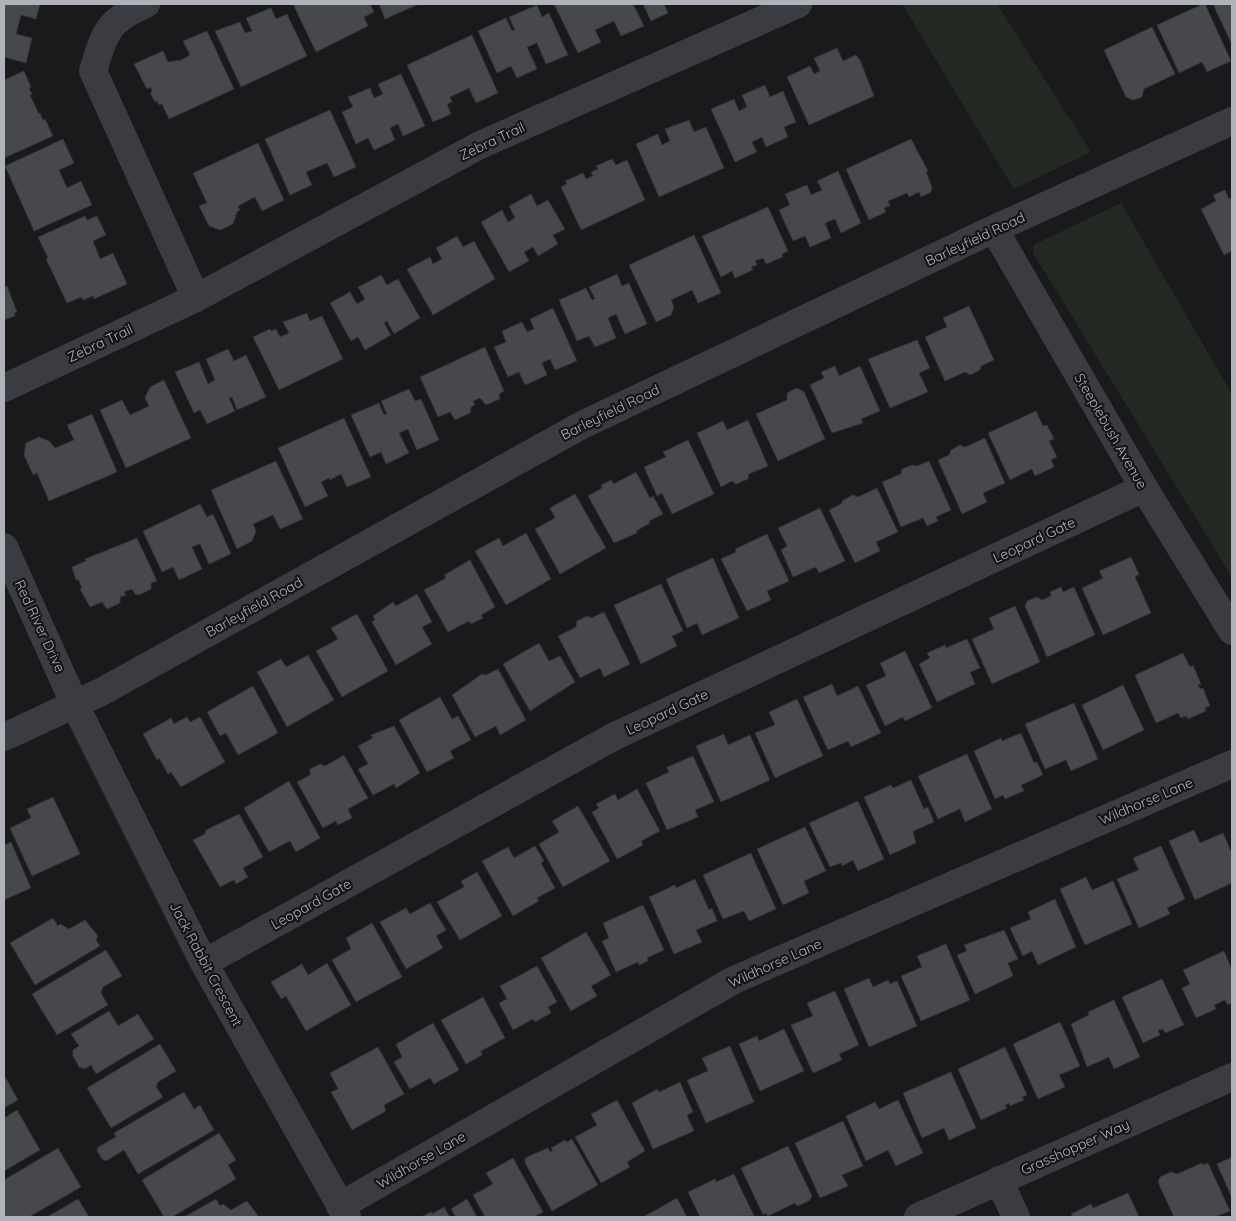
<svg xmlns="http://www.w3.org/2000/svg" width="1236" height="1221" viewBox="0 0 1236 1221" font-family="Quicksand,sans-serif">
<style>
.green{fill:#222a23}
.building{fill:#47484c;stroke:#343438}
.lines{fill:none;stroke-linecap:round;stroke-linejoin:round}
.street{stroke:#3b3c41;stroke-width:28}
.labels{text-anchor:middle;stroke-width:4.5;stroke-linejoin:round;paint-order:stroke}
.street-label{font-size:14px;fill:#adb2bb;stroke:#151517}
</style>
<rect width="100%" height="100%" fill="#1a1a1c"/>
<!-- green -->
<g class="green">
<polygon points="902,4 997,4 1091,152 1014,189"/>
<polygon points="1121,203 1232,394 1232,577 1033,253 1033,245"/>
</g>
<!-- building -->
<g class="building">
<polygon points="4,4 40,4 36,19 21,15 16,34 32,38 26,63 4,57"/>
<polygon points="293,4 370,4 374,12 364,17 368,26 316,52"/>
<polygon points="379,4 419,4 385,19"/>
<polygon points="554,4 633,4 644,26 621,36 614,21 595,30 601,42 578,53"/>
<polygon points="643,4 664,4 668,13 651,21"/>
<polygon points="1203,4 1205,4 1231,61 1207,72 1202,62 1179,73 1157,25"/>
<polygon points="1213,4 1232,4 1232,45"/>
<polygon points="537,5 542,17 549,13 568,55 546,64 537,43 527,47 537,69 517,78 511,66 497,73 478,31 506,18 512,31 515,30 509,17"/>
<polygon points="271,8 276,19 287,14 307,56 241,87 215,31 240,22 245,33 252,31 246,18"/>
<polygon points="1152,27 1175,74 1144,89 1142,97 1133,100 1126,97 1104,50"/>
<polygon points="207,31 234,89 169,119 162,104 159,105 157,101 155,102 150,93 152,92 151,87 147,89 134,64 163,51 168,62 181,60 190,55 183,41"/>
<polygon points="472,35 498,93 476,103 469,88 450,97 452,102 447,104 451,114 433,122 407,65"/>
<polygon points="837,48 843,61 856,55 860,60 874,96 809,125 787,77 810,66 814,74 820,71 814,58"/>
<polygon points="24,71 31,87 29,88 32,94 30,95 39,114 40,113 43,120 45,119 53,136 4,158 4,80"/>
<polygon points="401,74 425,126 403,136 398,124 390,128 395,140 374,150 368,138 356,144 342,112 353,107 348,97 370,88 374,98 383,94 378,84"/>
<polygon points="765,85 770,97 783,91 796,122 784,127 788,137 766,147 762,137 752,142 757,152 735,162 711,109 734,99 739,111 747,107 742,95"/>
<polygon points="330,110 356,167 334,177 327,163 306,172 312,185 290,195 265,139"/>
<polygon points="689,120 694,132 706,127 724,168 659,197 636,144 658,134 662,145 670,141 665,129"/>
<polygon points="63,139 74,163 59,170 67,188 81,181 92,205 34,231 5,166"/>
<polygon points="911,139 928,171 926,172 932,187 931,192 921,197 919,192 909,197 907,193 888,201 890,206 884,208 886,212 869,220 846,169"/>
<polygon points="258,143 284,200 262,211 255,197 238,206 240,210 237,212 233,224 220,230 209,226 199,206 207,203 193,173"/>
<polygon points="612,159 616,165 627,160 645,200 581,230 561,187 567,184 565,181 583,173 586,179 593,176 591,172 598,169 596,166"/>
<polygon points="838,171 861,223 841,233 835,219 825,223 831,238 810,247 805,236 793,241 779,210 790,205 785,194 807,185 811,195 822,190 817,181"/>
<polygon points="1225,190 1229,199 1232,197 1232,251 1224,255 1201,209 1216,201 1213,195"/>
<polygon points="531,194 537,206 548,200 565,229 553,235 558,244 538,256 533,247 524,252 529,261 509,272 481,222 502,210 508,222 515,218 509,206"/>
<polygon points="768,207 788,251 782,254 783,257 766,264 763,258 755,261 757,265 751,267 753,270 735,278 732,271 721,277 702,236"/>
<polygon points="85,216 87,220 97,216 106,235 93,241 100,259 113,253 127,284 94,299 93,296 83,300 81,297 67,303 46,259 48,258 38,237"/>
<polygon points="694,235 721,293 698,303 692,290 671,300 674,307 671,315 656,322 629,265"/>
<polygon points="457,236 463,247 474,241 495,279 433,315 407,269 430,257 433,264 442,259 436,248"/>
<polygon points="617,274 622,286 629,283 647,324 625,334 616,314 608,318 616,338 595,347 589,336 577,341 559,300 586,288 592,300 595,299 589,287"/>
<polygon points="381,275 387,285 398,279 420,318 394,334 387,321 384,323 391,335 365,350 358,337 351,341 330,303 350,292 357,304 365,299 358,287"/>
<polygon points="4,284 5,287 7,286 17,312 14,313 15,316 4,320"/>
<polygon points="969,306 994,360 981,366 980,370 970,375 965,372 945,381 925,337 947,327 943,318"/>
<polygon points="553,308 577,361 555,370 550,359 542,363 547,375 525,385 519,372 508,377 494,347 506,342 502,331 522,322 527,332 534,329 530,319"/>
<polygon points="307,313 310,321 322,316 343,359 279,390 253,337 270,329 271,331 276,329 280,337 289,333 283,322"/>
<polygon points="917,340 930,368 919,373 928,392 890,408 868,359"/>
<polygon points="485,347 504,391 499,394 500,399 486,405 480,398 473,401 475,405 471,407 470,413 455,420 450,412 438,417 420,377"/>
<polygon points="228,349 234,361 246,355 266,397 237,410 232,397 229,398 235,411 207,424 200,410 194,413 175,372 199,362 208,384 215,380 206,359"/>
<polygon points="835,366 839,376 860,366 880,411 861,419 863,423 832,433 810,385 824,378 821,372"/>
<polygon points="164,380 191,438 126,468 100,410 122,400 130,415 149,406 145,398 150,387"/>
<polygon points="797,388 804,392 825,439 778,461 756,414 787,400 787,393"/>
<polygon points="409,389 415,401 421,399 439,440 417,450 408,429 399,433 409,453 386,464 381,452 370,457 351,415 379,403 384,415 387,414 381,401"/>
<polygon points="1036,411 1043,426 1047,425 1054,439 1049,441 1057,457 1051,460 1054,467 1035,476 1032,469 1010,480 988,433"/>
<polygon points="92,414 117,472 49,501 37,473 33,475 24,455 26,443 39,437 49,441 55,448 74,440 67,425"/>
<polygon points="344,418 371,477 347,487 341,474 330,480 329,478 321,482 328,496 305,507 278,448"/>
<polygon points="748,420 768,466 749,474 748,479 736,484 732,481 721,487 697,433 723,421 727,430"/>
<polygon points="985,438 1005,483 983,493 987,502 962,514 938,460 949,455 951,450 960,445 965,447"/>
<polygon points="688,440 714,494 672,514 662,493 657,496 644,467 666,457 663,452"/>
<polygon points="276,461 303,519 280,529 273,515 253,524 256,531 252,541 237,549 211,490"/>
<polygon points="929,461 951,510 936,517 938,521 927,526 923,518 901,527 882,482 901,474 902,469 912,465 917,466"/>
<polygon points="636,472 650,498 653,496 663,514 649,521 650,523 636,531 637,533 614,543 588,496 602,488 601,485 611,480 614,484"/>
<polygon points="877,488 898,532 876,542 880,551 855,563 829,510 841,504 843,500 853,495 858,497"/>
<polygon points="575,494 606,548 560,574 535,529 555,518 550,508"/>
<polygon points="200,504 207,517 213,514 231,554 209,564 200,544 192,547 202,569 179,580 173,567 162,572 143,531"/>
<polygon points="820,508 845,561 819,573 816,567 793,577 781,550 787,546 778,528"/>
<polygon points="526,533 551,579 506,605 475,551 499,538 503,546"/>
<polygon points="767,534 789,581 767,591 771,600 747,611 721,559 736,552 735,549"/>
<polygon points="137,538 157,581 151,583 151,589 139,595 135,594 132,589 124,592 126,595 120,597 120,603 107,609 102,602 90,607 80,589 82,588 78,579 76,580 72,567 86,561 85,559"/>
<polygon points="1131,557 1139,574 1135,577 1151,613 1103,635 1082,588 1103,578 1099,571"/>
<polygon points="713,558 739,618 702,635 697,623 687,628 666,579"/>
<polygon points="470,560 495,607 481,615 483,618 471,624 469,621 448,632 424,590 446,578 444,575"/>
<polygon points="661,584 683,631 672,636 677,646 641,664 614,605"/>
<polygon points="1061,587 1063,592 1074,587 1095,635 1047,657 1025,606 1027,601 1037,597 1042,600 1051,596 1050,592"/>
<polygon points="417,594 432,622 422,627 432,644 396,665 372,622 375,620 373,616 393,602 396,606"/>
<polygon points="1015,606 1040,662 992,684 972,639 994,629 989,618"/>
<polygon points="604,612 630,664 604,677 600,668 580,678 558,636 576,627 577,621 587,616 591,618"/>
<polygon points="357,614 388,671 342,697 316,651 338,639 331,628"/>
<polygon points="967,639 980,668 970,672 975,684 937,702 919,664 930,658 927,653 945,645 946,648"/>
<polygon points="539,643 549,661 560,656 575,682 530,711 503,664"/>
<polygon points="905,651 932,708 905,721 903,717 885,726 866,685 886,676 880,663"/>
<polygon points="1183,653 1190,667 1193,665 1201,684 1198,685 1200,689 1203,688 1210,706 1205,708 1206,711 1188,719 1186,716 1181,718 1178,713 1156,723 1135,675"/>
<polygon points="308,655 334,700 287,727 257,672 281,659 286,667"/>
<polygon points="498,669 526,720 500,735 496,726 475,737 452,695 482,674 486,675"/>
<polygon points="832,684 837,696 858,686 881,733 851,747 848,741 828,750 803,697"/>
<polygon points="1123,685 1144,730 1103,750 1082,705"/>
<polygon points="253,686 278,733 238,755 226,733 220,736 207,712"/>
<polygon points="440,697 452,719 458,716 471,740 450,751 454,758 427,772 399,720"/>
<polygon points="797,699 823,756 775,778 755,733 775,725 769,712"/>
<polygon points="1074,703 1098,759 1071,771 1066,760 1045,769 1025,724"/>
<polygon points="187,717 190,722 200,717 225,762 181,787 171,772 168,774 159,758 157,760 143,734 171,718 174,724"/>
<polygon points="394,726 420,773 396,788 394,784 373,795 358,769 368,764 358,746 373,738 371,735"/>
<polygon points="1021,733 1034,763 1037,762 1043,775 1021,785 1024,791 1005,799 1003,795 995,799 974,751 1001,738 1002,741"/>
<polygon points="724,734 728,745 750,735 770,780 721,802 696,746"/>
<polygon points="967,754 992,809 965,822 960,809 938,819 918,776"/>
<polygon points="344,755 368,798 348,809 352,818 338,825 336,821 323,828 297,782 310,775 310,769 320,764 325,766"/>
<polygon points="693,756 714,802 695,810 698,817 667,830 646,783 669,772 667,767"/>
<polygon points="911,780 924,809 928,807 934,822 913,831 916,843 890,855 864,797 891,785 893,788"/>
<polygon points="289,781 320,838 296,852 290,841 269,852 244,808"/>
<polygon points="637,789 660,831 641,841 643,845 617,859 592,812 599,808 596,804 615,794 618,800"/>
<polygon points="53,797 80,854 32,876 10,828 31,818 27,809"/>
<polygon points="858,801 884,859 858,871 853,860 842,866 841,863 830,867 809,823"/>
<polygon points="578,806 610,861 563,887 539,844 559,832 552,821"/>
<polygon points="239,814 263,857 243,868 248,877 236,884 234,880 220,887 193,840 205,834 206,830"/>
<polygon points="805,827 826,871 804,881 809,893 783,905 757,849"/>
<polygon points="1194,830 1200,843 1223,833 1232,854 1232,883 1195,900 1169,841"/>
<polygon points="11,842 31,888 4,900 4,845"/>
<polygon points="535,846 544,861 541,863 555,888 537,898 539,901 513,916 482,861 508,847 514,858"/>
<polygon points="1161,846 1185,899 1167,908 1170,914 1139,928 1117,879 1139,870 1133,858"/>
<polygon points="751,853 776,909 749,921 744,911 723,919 703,875"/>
<polygon points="477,872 502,916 460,940 437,902 464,887 461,881"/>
<polygon points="1086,877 1092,890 1113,881 1132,924 1085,945 1060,889"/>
<polygon points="695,879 709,910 712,908 717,921 696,930 702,942 674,954 649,897 675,885 676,888"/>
<polygon points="1055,899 1076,947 1038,965 1032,951 1023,956 1010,928 1031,919 1028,912"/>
<polygon points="430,903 446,930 436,936 443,948 406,969 380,922 406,908 410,914"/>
<polygon points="643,905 664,950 647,958 648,961 639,965 638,962 616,972 602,941 609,938 603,923"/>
<polygon points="53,918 58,926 60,924 69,929 85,920 98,936 96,940 100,946 35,985 10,943"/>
<polygon points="372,923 402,977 356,1002 332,960 351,949 346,938"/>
<polygon points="1004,930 1018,959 1008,963 1013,976 975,994 957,955 967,951 964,945"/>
<polygon points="586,932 611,975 591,986 597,996 571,1011 541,958"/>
<polygon points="946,944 970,1000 921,1021 901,976 922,967 917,956"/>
<polygon points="106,950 122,976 103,987 101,993 108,1005 57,1035 32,994"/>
<polygon points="1224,951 1232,970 1232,1003 1228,1005 1225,1000 1214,1005 1216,1009 1196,1018 1182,988 1190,984 1183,970"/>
<polygon points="327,963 351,1005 306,1031 286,996 281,999 271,982 302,964 308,975"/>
<polygon points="537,966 557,1002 548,1007 551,1013 535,1022 533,1019 513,1030 499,1003 507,999 500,986"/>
<polygon points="869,978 873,987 888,980 890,984 897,981 917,1026 869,1047 844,989"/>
<polygon points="1162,979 1184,1025 1165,1033 1163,1029 1158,1030 1160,1035 1143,1043 1122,997"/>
<polygon points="835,991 859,1045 839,1054 842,1060 813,1073 791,1025 813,1016 807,1003"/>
<polygon points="483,997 505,1038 481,1051 482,1055 466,1064 441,1020"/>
<polygon points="1114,1000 1140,1057 1114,1069 1109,1057 1087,1067 1071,1024 1089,1015 1088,1012"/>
<polygon points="109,1011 118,1026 138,1014 154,1039 96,1074 91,1065 85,1069 79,1067 73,1056 73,1050 79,1046 71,1034"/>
<polygon points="1060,1022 1080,1066 1059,1075 1065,1087 1038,1099 1013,1044"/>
<polygon points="433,1023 459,1070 434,1084 430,1078 410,1089 394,1062 402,1057 396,1044"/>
<polygon points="784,1029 804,1071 760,1091 739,1044 757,1036 759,1041"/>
<polygon points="160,1044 176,1071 158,1082 156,1087 163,1097 111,1128 87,1088"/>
<polygon points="730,1046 754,1102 706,1123 687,1080 708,1071 702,1058"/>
<polygon points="378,1047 404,1094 384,1105 386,1111 352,1130 331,1092 338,1089 330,1073"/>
<polygon points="1005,1047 1027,1095 1022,1097 1024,1100 1010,1106 1009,1103 1005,1105 1007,1108 981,1120 958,1069"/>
<polygon points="951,1072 976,1128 949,1140 944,1128 922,1138 903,1093"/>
<polygon points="4,1075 18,1100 4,1108"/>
<polygon points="680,1082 693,1112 687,1115 694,1131 653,1149 632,1103 657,1089 659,1092"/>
<polygon points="184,1092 194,1109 200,1105 214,1130 138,1174 124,1150 106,1161 102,1159 97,1151 98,1147 116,1137 114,1133"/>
<polygon points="617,1100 645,1151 627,1162 630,1167 601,1183 575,1137 597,1125 591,1114"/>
<polygon points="898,1100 923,1153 896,1166 888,1150 866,1161 846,1116 875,1102 879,1109"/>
<polygon points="17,1110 40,1150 4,1171 4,1118"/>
<polygon points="843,1121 863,1166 842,1175 848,1186 820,1198 795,1143"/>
<polygon points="219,1133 236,1160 228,1165 236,1179 172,1217 164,1217 142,1180"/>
<polygon points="572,1139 598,1185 552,1211 525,1163 525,1158 548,1148 550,1152 553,1150 551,1148 565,1140 567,1142"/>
<polygon points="788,1146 812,1196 809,1201 797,1206 795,1203 768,1216 766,1213 763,1215 741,1168"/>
<polygon points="58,1148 81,1187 29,1217 4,1217 4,1180"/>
<polygon points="1232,1157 1232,1198 1217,1164"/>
<polygon points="513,1158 543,1212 533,1217 485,1217 473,1195 493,1184 486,1173"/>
<polygon points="1202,1163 1203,1165 1208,1163 1230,1211 1215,1217 1174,1217 1158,1182 1160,1177 1171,1172 1177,1174"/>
<polygon points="734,1174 754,1216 700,1217 688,1192 715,1179 716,1182"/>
<polygon points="1128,1193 1139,1217 1073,1217 1071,1214 1091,1204 1093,1208"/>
<polygon points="677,1198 687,1217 643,1217"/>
<polygon points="78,1199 89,1217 47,1217"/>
<polygon points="216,1199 220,1206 223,1204 231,1210 247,1201 259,1217 184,1217"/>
<polygon points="467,1199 477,1217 453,1217 455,1216 451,1209"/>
<polygon points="444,1207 450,1217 421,1217 431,1212 432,1214"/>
</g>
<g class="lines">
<!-- street -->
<g class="street">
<path d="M146 4C107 21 105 32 93 71L196 298"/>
<polyline points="994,229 1144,488 1232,631"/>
<polyline points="4,388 196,298 480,145 798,4"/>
<polyline points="4,547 75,705 204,963 347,1217"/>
<polyline points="4,737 103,691 582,425 994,229 1232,121"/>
<polyline points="204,963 613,737 1144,488"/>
<polyline points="999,1180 1016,1217"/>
<polyline points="340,1206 734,980 1232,764"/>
<polyline points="918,1217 1232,1077"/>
</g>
</g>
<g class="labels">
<!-- street labels -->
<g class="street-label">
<text transform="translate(492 141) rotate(-25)" y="5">Zebra Trail</text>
<text transform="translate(975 239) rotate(-25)" y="5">Barleyfield Road</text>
<text transform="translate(100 343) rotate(-25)" y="5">Zebra Trail</text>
<text transform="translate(610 412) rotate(-26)" y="5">Barleyfield Road</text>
<text transform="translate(1111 431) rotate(60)" y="5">Steeplebush Avenue</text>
<text transform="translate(1034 540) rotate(-25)" y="5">Leopard Gate</text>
<text transform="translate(254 607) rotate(-29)" y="5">Barleyfield Road</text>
<text transform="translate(40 626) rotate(65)" y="5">Red River Drive</text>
<text transform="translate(667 712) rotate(-25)" y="5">Leopard Gate</text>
<text transform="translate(1146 801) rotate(-23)" y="5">Wildhorse Lane</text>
<text transform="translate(311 904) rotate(-29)" y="5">Leopard Gate</text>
<text transform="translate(775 963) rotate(-24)" y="5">Wildhorse Lane</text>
<text transform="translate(206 964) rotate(62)" y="5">Jack Rabbit Crescent</text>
<text transform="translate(1075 1147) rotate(-24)" y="5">Grasshopper Way</text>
<text transform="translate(421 1160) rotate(-30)" y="5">Wildhorse Lane</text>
</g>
</g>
<!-- border -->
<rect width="1236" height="1221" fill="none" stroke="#adb2bb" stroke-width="10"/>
</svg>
